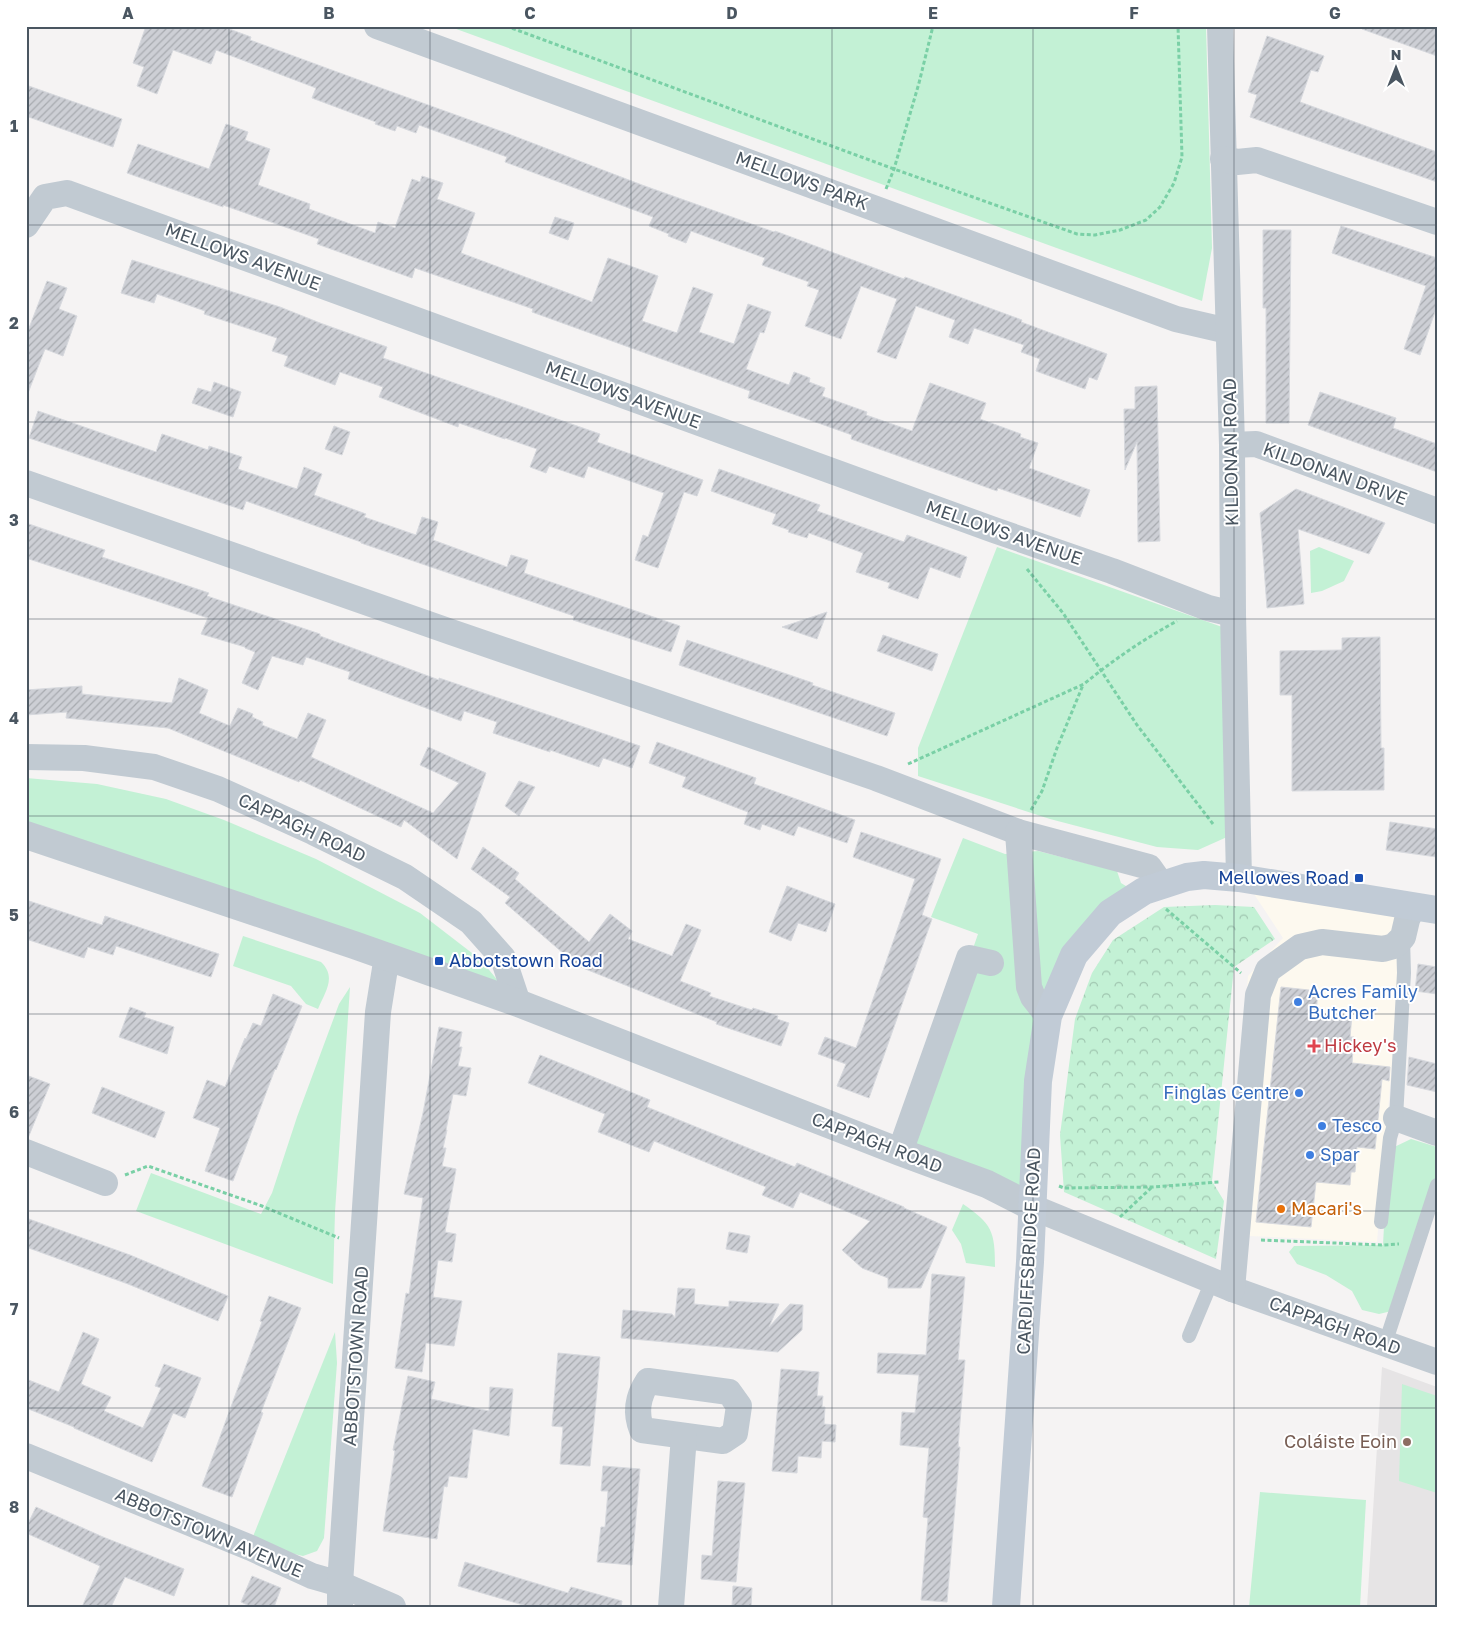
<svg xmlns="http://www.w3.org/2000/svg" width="1463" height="1633" viewBox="0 0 1463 1633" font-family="'Golos Text',sans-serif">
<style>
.commercial{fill:#fdf9ef}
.education{fill:#e6e4e5}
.grass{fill:#c3f1d5}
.park{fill:url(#park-crowns)}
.building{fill:url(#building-hatch);stroke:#d7d9de}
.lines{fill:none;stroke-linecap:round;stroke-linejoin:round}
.path{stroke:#7ad0a6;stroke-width:3;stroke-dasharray:4 2.5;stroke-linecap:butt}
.service{stroke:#c1cad2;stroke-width:14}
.minor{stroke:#c1cad2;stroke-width:26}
.tertiary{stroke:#c1cad2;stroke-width:28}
.secondary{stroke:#c1cbd6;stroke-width:28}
.grid{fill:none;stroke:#4a5661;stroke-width:1;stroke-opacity:0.55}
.transit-dot{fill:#1a4fb4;stroke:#fff;stroke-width:2}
.shop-dot{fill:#3f7fe0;stroke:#fff;stroke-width:2}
.health-dot{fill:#e0444e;stroke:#fff;stroke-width:2}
.food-dot{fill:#e8710a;stroke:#fff;stroke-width:2}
.education-dot{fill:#8d6e63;stroke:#fff;stroke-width:2}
.labels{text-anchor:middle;stroke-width:4;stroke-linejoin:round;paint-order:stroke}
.street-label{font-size:18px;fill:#4a5661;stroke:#fff}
.transit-label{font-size:18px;fill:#164399;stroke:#fff;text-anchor:end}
.shop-label{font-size:18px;fill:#366cbe;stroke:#fff;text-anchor:start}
.health-label{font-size:18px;fill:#be3a42;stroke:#fff;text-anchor:start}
.food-label{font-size:18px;fill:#c56008;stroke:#fff;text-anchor:start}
.education-label{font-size:18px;fill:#785e54;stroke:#fff;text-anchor:end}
.neatline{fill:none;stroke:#4a5661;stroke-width:2}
.grid-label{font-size:16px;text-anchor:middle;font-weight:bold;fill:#4a5661}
</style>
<defs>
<pattern id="park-crowns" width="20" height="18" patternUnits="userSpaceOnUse" patternTransform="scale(1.25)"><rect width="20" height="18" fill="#c3f1d5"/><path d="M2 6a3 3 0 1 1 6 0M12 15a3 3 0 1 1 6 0" fill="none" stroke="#a0c6b0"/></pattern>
<pattern id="building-hatch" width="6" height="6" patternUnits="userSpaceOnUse" patternTransform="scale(1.25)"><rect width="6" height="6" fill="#cdcfd5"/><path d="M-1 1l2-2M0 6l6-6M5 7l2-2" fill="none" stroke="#a8abb0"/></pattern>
</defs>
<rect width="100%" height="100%" fill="#f5f3f3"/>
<!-- commercial -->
<polygon class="commercial" points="1252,891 1390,908 1402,923 1400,969 1377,1242 1227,1235 1248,976 1283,938"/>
<!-- education -->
<polygon class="education" points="1382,1367 1437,1387 1437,1607 1367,1607"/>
<!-- grass -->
<g class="grass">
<polygon points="448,26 1206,26 1212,248 1202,301"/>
<polygon points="997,547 1225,628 1227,837 1198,850 1157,847 1050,819 918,776 918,748"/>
<polygon points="1319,547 1354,561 1344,581 1322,591 1311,593 1310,551"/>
<polygon points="26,778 97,784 166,799 224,820 316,859 420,913 481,960 503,987 26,822"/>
<polygon points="963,838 1005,854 1038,851 1117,871 1121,883 1139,894 1109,913 1048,1016 1029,1206 903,1152 978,934 931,917"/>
<path d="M243 936 321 962C337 977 325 992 318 1009L306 1004 291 986 233 966Z"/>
<polygon points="350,987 335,1212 333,1284 136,1211 151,1173 261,1214 272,1193 297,1117 339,1004"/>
<polygon points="1411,1139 1437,1147 1437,1186 1396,1310 1379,1314 1362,1310 1352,1291 1326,1275 1297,1264 1289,1252 1294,1246 1383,1245 1388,1150"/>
<path d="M963 1204C992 1224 995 1231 995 1267L966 1263 961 1244 952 1230Z"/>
<polygon points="335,1332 337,1363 324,1538 317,1551 303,1556 250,1544"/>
<polygon points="1402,1384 1437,1396 1437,1493 1399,1481"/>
<polygon points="1260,1492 1366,1500 1360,1607 1249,1607"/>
</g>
<!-- park -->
<polygon class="park" points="1215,905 1254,907 1275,939 1234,967 1212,1181 1224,1201 1216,1259 1064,1192 1060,1135 1075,1019 1092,973 1113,940 1164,907"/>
<!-- building -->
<g class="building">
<polygon points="146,26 221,26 251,37 250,40 378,87 506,133 642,185 774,232 775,231 904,279 905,277 924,284 1022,320 1021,322 1107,354 1097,380 1089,377 1085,389 1036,371 1040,359 1021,352 1024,345 974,328 968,344 949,337 955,320 916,306 896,359 877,352 897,299 861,286 841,339 805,326 819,290 807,286 809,282 762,265 765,258 691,231 686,243 668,236 669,234 649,226 653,217 505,162 507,157 419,125 416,133 397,126 395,131 375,124 376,122 312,98 316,88 216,50 211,64 173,50 157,94 137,86 144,67 133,63"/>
<polygon points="1362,26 1437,26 1437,56 1362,29"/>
<polygon points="1267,36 1324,56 1318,72 1311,70 1300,102 1437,152 1437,182 1250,117 1257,95 1248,92"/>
<polygon points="26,85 122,119 113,147 26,116"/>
<polygon points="226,124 248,132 245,140 270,149 258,185 310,204 309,209 375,233 378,222 395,228 412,179 420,182 422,176 443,183 437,199 475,213 461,253 592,302 608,258 658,276 642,321 677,333 693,287 713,294 699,332 734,344 748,304 771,312 764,333 760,332 746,369 789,385 794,372 810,378 809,382 825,388 822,396 867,412 866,415 912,431 930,383 986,403 980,419 1021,434 1020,437 1038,443 1029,468 1090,490 1080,517 998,488 997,491 851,439 852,435 748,398 750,391 532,312 533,309 415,268 412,278 317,244 319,239 223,205 223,207 127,173 138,144 209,169"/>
<polygon points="555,217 574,223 568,240 549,233"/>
<polygon points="1341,226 1437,258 1437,306 1420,355 1404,349 1426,286 1332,253"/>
<polygon points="1263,230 1291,230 1289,423 1266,423 1266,308 1263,308"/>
<polygon points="132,260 280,307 320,323 387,347 383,358 600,434 597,442 703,480 697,496 684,492 658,568 635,560 643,535 648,537 664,493 588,466 584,478 549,466 546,473 530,467 537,449 505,438 505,439 459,423 458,427 379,397 383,387 340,372 335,385 284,366 288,356 272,351 277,338 204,314 205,311 157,294 154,303 121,293"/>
<polygon points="47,281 67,288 59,309 77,316 63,356 45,349 28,393 26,393 26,336"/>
<polygon points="214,382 241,392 233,417 192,403 198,388 211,392"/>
<polygon points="1157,386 1160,541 1138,542 1137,442 1125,470 1124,409 1135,409 1135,387"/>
<polygon points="1320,392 1396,418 1393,428 1437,444 1437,472 1308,425"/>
<polygon points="38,411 156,452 162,434 208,450 209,446 242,457 238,469 297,489 304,467 322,474 314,495 366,514 364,517 416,535 422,517 438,522 433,540 507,567 511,555 528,560 524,573 680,626 671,652 573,620 574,616 361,543 361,542 246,501 243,510 29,438"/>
<polygon points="334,426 350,432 342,455 325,449"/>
<polygon points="719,469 820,505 817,511 904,542 907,535 967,557 960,578 930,567 918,599 888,588 890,583 856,572 863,553 809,533 807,538 788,532 789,530 772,524 776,514 711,491"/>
<polygon points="1296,489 1385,523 1369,554 1298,529 1304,604 1267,608 1260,513"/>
<polygon points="26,523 105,550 102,557 209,593 207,596 320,634 320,636 439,680 439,678 640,746 632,768 603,758 599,767 550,750 550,752 493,733 497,722 464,711 461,721 348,679 350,672 306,657 303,665 272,656 258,690 242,683 255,652 245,648 245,647 201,634 208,618 26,558"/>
<polygon points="827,612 817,639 782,627"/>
<polygon points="883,635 938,654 932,671 877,651"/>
<polygon points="1380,637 1381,748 1384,748 1384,790 1292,791 1292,695 1280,695 1280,651 1342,650 1342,638"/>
<polygon points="687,640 813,683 812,685 895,713 887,736 679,665"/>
<polygon points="179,678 208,690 199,713 230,726 238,708 253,714 252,717 263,722 262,725 297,739 308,713 326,720 311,757 433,813 459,783 420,765 428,747 486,773 457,859 404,820 401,827 300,780 299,782 168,728 66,718 67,712 26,715 26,690 82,686 82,694 172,703"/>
<polygon points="657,742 756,778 754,784 855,820 847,843 798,826 794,836 762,824 760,830 744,824 748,812 682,787 686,777 649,763"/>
<polygon points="519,781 535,787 519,816 505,806"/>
<polygon points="1390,822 1437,829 1437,857 1386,850"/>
<polygon points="861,832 941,859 922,915 932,919 869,1098 837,1086 846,1064 818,1054 825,1037 856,1048 915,879 853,857"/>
<polygon points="483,847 519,873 515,879 589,942 610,914 632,931 628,939 672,956 686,924 701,930 680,981 711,993 709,996 752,1010 753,1008 778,1016 777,1019 789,1023 781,1046 716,1024 717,1022 578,966 505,903 510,897 471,869"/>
<polygon points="787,886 835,904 826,932 798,923 791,941 769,932"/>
<polygon points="26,900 102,925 105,916 219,954 211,977 116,946 113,955 88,947 84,958 26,939"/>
<polygon points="1418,964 1437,967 1437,994 1415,991"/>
<polygon points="1281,987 1318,991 1316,1013 1352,1015 1350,1037 1354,1037 1352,1063 1390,1067 1389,1081 1382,1079 1375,1149 1357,1147 1355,1172 1351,1172 1350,1185 1316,1182 1311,1227 1256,1222"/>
<polygon points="273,994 302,1006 276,1070 275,1069 233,1181 205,1171 220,1128 193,1118 207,1080 225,1087 245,1038 246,1039 253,1023 261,1026"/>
<polygon points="130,1007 146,1013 144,1017 174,1027 167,1054 119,1037"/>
<polygon points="439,1027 462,1032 459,1047 462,1047 458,1066 471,1068 466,1096 453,1094 446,1130 447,1130 443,1148 446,1148 442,1166 456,1169 445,1232 456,1234 452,1262 438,1260 433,1297 462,1301 454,1346 426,1343 422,1372 395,1368 406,1293 409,1294 423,1198 404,1194 423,1113"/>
<polygon points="540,1055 650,1100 647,1107 795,1167 797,1163 904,1207 904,1208 947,1227 921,1288 888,1288 888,1278 862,1268 842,1250 870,1221 800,1192 793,1208 762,1195 766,1187 654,1141 649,1152 598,1132 605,1114 528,1083"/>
<polygon points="1409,1057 1437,1064 1437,1092 1407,1085"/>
<polygon points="26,1075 50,1084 28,1138 26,1137"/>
<polygon points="102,1087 165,1112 155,1138 92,1113"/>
<polygon points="26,1218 130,1255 228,1296 218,1321 128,1284 26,1247"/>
<polygon points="729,1232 750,1236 747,1253 726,1249"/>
<polygon points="932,1274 965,1277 958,1360 965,1360 958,1447 960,1447 947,1602 921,1600 928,1518 923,1517 929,1448 900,1445 902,1412 915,1413 919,1375 877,1373 878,1353 926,1355"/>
<polygon points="678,1288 695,1289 694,1304 729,1307 729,1301 779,1304 769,1327 790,1304 803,1305 802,1330 778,1352 621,1338 623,1310 672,1314 675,1318"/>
<polygon points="269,1296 301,1308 261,1412 263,1413 232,1497 202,1486 262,1322 260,1321"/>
<polygon points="83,1332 99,1339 81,1384 111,1397 104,1411 143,1428 161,1388 155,1386 164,1364 201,1378 185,1418 173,1413 152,1462 74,1428 74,1427 26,1408 26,1379 59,1392"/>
<polygon points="558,1353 600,1357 590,1466 560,1464 563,1427 552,1426"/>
<polygon points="781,1369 819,1372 817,1396 823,1396 822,1407 825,1407 824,1424 836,1425 835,1442 822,1441 821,1458 798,1456 797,1473 772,1471"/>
<polygon points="408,1376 435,1382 431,1399 489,1411 490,1387 513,1389 509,1436 473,1429 467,1478 449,1476 447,1487 444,1486 437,1539 383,1531 395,1451 393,1450"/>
<polygon points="603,1466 640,1469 632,1565 597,1562 601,1527 605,1527 608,1491 601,1491"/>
<polygon points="718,1481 745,1483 736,1582 701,1579 702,1555 712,1556"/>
<polygon points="36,1507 103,1537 184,1569 174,1596 125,1577 111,1607 82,1607 100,1566 26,1533 26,1528"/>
<polygon points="465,1562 568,1593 571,1587 622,1601 621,1607 530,1607 458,1586"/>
<polygon points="252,1576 281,1588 274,1607 252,1607 241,1602"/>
<polygon points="733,1586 752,1588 751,1607 732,1607"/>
</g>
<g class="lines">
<!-- path -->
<g class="path">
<polyline points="506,26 894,169 1077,234 1095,235 1120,230 1146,220 1160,207 1174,183 1182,157 1178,26"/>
<polyline points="886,189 894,169 919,83 933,26"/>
<polyline points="1027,569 1063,613 1137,725 1213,824"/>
<path d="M908 764 1084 684C1113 660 1144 639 1177 621"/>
<polyline points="1031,810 1042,791 1057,748 1083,685"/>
<polyline points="1166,909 1241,973"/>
<polyline points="125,1175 148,1166 262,1206 339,1238"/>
<polyline points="1059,1186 1064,1188 1152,1187 1219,1182"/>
<polyline points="1120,1217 1152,1187"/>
<polyline points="1261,1240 1383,1245 1399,1244"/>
</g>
<!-- service -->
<g class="service">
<polyline points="1381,1222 1390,1138 1396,1118 1404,973 1403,938"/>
<polyline points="1189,1336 1212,1281"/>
<polyline points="1385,1344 1437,1185"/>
</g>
<!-- minor -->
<g class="minor">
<polyline points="377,26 1176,319 1228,331"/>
<polyline points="1220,26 1232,445 1233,614 1239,878"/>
<polyline points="1223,159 1237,162 1257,160 1437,222"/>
<polyline points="26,225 45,197 67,193 994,530 1112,571 1208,608 1233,614"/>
<polyline points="1232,445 1256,444 1437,511"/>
<polyline points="26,483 451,632 876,778 1018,832 1149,867 1161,884"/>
<polyline points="26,757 84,758 154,767 218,789 313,832 405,877 471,922 503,958 518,1003"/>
<polyline points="1018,832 1029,987 1033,997 1048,1016"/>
<polyline points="1396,1118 1437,1133"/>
<polyline points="26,1152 105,1183"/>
<polyline points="900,1152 969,958 991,963"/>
<polyline points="1032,1207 1232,1289 1437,1362"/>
<polyline points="1232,1289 1258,995 1268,970 1300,947 1322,942 1383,949 1394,946 1403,937 1407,920 1413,906"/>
<path d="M648 1381 729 1392 739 1406 735 1433 723 1441 642 1430C635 1413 638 1396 648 1381Z"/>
<polyline points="26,1456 251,1548 312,1576 340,1584 393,1607"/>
<polyline points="340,1607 340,1584 378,1012 387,956"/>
<polyline points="671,1607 684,1436"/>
</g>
<!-- tertiary -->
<polyline class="tertiary" points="26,835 354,945 518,1003 900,1152 987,1184 1032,1207"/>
<!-- secondary -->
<polyline class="secondary" points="1006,1607 1030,1262 1038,1081 1048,1016 1074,955 1110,913 1144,891 1187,877 1204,875 1239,878 1437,910"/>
</g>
<!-- grid -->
<path class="grid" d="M229 26V1607M430 26V1607M631 26V1607M832 26V1607M1033 26V1607M1234 26V1607M26 225H1437M26 422H1437M26 619H1437M26 816H1437M26 1014H1437M26 1211H1437M26 1408H1437"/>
<!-- markers -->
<g class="transit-dot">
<rect x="1354" y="873" width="10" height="10" rx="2.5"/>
<rect x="434" y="956" width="10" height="10" rx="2.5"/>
</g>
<g class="shop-dot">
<circle cx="1298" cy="1002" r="5"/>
<circle cx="1299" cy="1093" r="5"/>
<circle cx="1322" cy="1126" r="5"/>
<circle cx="1310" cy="1155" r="5"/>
</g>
<path class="health-dot" d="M1311.5 1038.5h5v5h5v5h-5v5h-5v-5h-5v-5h5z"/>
<circle class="food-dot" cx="1281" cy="1209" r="5"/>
<circle class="education-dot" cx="1407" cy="1442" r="5"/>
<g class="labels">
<!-- street labels -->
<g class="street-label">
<text transform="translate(802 181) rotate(20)" y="6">MELLOWS PARK</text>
<text transform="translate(243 257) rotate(20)" y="6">MELLOWS AVENUE</text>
<text transform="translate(623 395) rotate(20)" y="6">MELLOWS AVENUE</text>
<text transform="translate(1231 452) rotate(-91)" y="6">KILDONAN ROAD</text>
<text transform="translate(1335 474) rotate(20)" y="6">KILDONAN DRIVE</text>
<text transform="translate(1004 533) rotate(19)" y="6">MELLOWS AVENUE</text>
<text transform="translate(302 828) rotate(25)" y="6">CAPPAGH ROAD</text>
<text transform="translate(877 1143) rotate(21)" y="6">CAPPAGH ROAD</text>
<text transform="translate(1029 1251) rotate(-87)" y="6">CARDIFFSBRIDGE ROAD</text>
<text transform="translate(1335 1326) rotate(20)" y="6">CAPPAGH ROAD</text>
<text transform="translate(356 1356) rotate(-86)" y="6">ABBOTSTOWN ROAD</text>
<text transform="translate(209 1533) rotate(23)" y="6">ABBOTSTOWN AVENUE</text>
</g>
<!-- transit labels -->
<g class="transit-label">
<text x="1349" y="884">Mellowes Road</text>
<text x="449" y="967" text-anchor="start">Abbotstown Road</text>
</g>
<!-- shop labels -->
<g class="shop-label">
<text x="1308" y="998">Acres Family<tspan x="1308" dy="21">Butcher</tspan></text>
<text x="1289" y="1099" text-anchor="end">Finglas Centre</text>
<text x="1332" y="1132">Tesco</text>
<text x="1320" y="1161">Spar</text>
</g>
<!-- health labels -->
<g class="health-label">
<text x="1324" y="1052">Hickey's</text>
</g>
<!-- food labels -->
<g class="food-label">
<text x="1291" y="1215">Macari's</text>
</g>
<!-- education labels -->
<g class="education-label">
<text x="1397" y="1448">Coláiste Eoin</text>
</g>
</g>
<!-- border -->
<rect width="1463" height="1633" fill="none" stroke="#ffffff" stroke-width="55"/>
<!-- north arrow -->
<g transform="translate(1396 68)" stroke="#ffffff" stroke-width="4" paint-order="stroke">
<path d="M0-4L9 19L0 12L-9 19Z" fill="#4a5661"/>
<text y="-8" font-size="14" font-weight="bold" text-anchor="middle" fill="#4a5661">N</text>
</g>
<rect x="28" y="28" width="1408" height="1578" class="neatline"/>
<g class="grid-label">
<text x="128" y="19">A</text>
<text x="329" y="19">B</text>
<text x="530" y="19">C</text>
<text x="732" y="19">D</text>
<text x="933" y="19">E</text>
<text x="1134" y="19">F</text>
<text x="1335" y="19">G</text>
<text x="14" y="132">1</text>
<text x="14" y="329">2</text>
<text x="14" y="526">3</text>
<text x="14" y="724">4</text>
<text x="14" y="921">5</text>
<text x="14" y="1118">6</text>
<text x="14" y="1315">7</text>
<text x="14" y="1513">8</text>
</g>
</svg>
